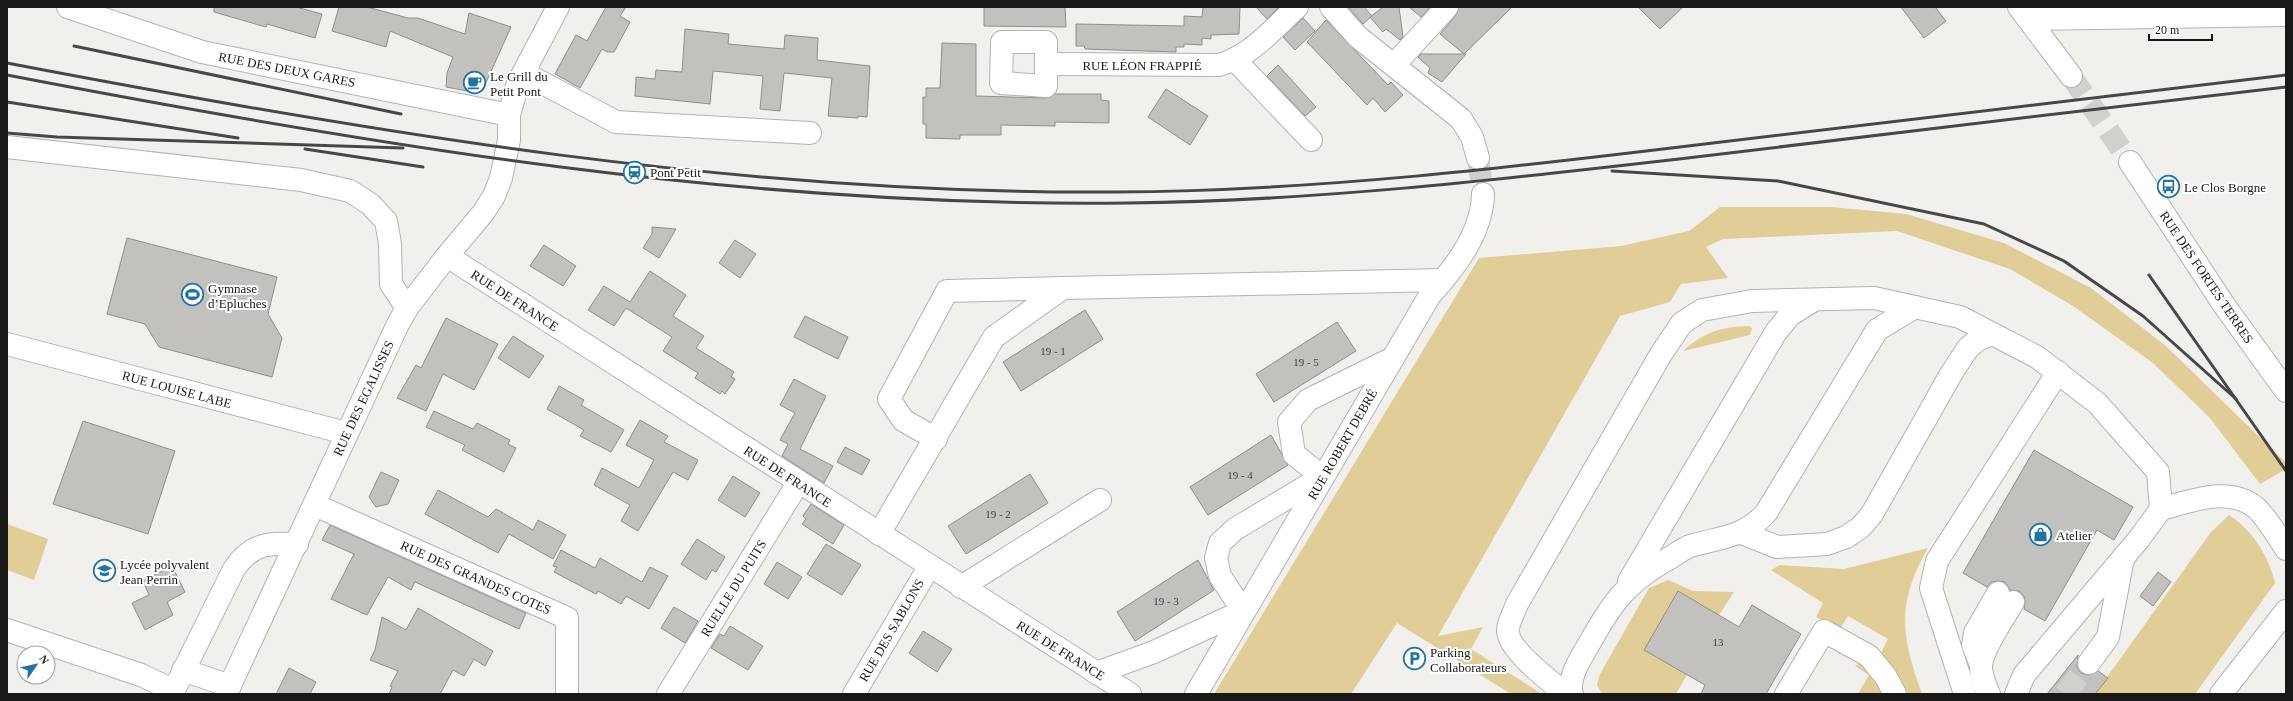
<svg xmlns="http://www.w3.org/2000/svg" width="2293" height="701" viewBox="0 0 2293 701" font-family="Georgia,serif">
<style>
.green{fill:#e1cd97}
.building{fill:#c2c1be;stroke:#8e8e8b}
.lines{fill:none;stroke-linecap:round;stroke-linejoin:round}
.minor-tunnel{stroke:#d1d0cd;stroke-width:22;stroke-dasharray:22 11;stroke-linecap:butt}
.minor-casing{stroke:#b4b3b0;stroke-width:24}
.minor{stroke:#fff;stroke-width:22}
.rail{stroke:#484746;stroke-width:3}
.labels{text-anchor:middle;stroke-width:4;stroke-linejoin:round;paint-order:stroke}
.number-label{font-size:11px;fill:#434241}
.street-label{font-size:13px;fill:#191817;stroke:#fff}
.poi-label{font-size:13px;fill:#191817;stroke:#fff;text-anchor:start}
</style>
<rect width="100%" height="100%" fill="#f1f0ed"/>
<!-- green -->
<g class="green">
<polygon points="1720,207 1831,207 1906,214 2004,243 2091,288 2166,346 2286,463 2286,469 2260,484 2210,418 2153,363 2073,306 2010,269 1897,231 1723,239 1706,247 1728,278 1681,284 1670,302 1620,316 1438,636 1483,627 1471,649 1542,694 1511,694 1397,623 1351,694 1214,694 1479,258 1621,246 1689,231"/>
<path d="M1749 326 1752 328 1750 335 1683 351C1704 332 1720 327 1749 326Z"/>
<path d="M2229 515C2253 531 2268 555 2275 583L2195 694H2095L2211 532Z"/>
<polygon points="7,524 48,539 34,580 7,570"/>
<path d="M1928 548C1896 603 1901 636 1922 694H1906L1895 672 1881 653 1888 639 1848 616 1840 629 1816 617 1823 603 1771 570 1780 565 1844 569Z"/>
<polygon points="1668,580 1693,591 1734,592 1719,615 1678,591 1644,650 1687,675 1676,694 1602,694 1597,685 1600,674 1649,588"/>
<polygon points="1860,663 1872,670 1886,694 1858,694 1869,675 1855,666"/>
</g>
<!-- building -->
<g class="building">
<polygon points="214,7 296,7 322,14 315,38 267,24 266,27 214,12"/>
<polygon points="339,7 367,7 408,18 418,18 465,34 469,13 511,27 484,87 473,92 446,87 447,73 453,57 390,31 386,47 332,31"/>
<polygon points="606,7 626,7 620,16 630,22 614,52 607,52 602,49 580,88 555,74 576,35 587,41"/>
<polygon points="984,7 1065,7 1066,27 984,26"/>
<polygon points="1203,7 1240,7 1239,34 1211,35 1211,39 1202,38 1202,45 1184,44 1184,47 1176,47 1176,52 1085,49 1084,46 1076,46 1076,24 1184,26 1184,16 1202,17"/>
<polygon points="1256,7 1279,7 1267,19"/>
<polygon points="1348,7 1364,7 1372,16 1363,24"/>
<polygon points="1383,7 1399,7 1403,37 1400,40 1386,29 1383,32 1370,17"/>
<polygon points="1409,7 1430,7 1421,17"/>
<polygon points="1459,7 1512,7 1464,54 1466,54 1442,82 1428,73 1430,68 1418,57 1421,54 1464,54 1440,34 1456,15"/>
<polygon points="1638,7 1683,7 1660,29"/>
<polygon points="1901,7 1935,7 1946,21 1924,38"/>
<polygon points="1303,18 1315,31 1295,50 1283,37"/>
<polygon points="1326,20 1388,85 1391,82 1403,95 1385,112 1373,98 1367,105 1307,42"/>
<polygon points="685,29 729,34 728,44 784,49 785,35 818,38 817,60 870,66 867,117 858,116 858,118 828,116 832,78 784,73 780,111 760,109 763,76 713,71 710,104 635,96 636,77 655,79 656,70 682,72"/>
<polygon points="942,43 976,44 976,96 1045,98 1055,94 1101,94 1101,100 1109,101 1109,123 1055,122 1055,126 1001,125 1001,135 960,135 960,139 926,138 926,124 923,124 923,97 926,97 926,88 940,88"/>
<polygon points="1278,65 1316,107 1305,116 1267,76"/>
<polygon points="1166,89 1208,116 1190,145 1148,117"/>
<polygon points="652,227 676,229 659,258 643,248 652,234"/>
<polygon points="127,238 277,277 268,314 282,338 272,377 159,347 145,324 107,314"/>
<polygon points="735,240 756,254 740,278 719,263"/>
<polygon points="544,245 576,266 563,286 530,266"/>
<polygon points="650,271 686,295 673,316 704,336 696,348 734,372 731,377 735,379 725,394 722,391 720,394 695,378 698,373 663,351 672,337 626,308 614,326 588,310 604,286 630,302"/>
<polygon points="1085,310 1103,339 1021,391 1003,362"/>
<polygon points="805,316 848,337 838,359 794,337"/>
<polygon points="446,318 498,344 474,390 443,374 426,411 397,398 416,365 421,368"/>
<polygon points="1337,322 1356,351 1274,402 1256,374"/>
<polygon points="513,336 544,356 529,378 498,358"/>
<polygon points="794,379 826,396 800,449 833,466 824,483 782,456 788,444 780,440 795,413 780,405"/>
<polygon points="559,386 584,400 581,405 624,430 611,452 580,436 584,430 547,409"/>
<polygon points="434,411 473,429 477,423 510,440 508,444 516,448 504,472 462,450 465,445 426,427"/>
<polygon points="640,420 668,436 664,442 698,460 688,480 673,472 638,531 621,521 630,505 594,485 602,468 639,488 654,460 626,445"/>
<polygon points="83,421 175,451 148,534 53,504"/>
<polygon points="1271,435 1288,465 1208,515 1190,487"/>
<polygon points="845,447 870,460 862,475 837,462"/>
<polygon points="2034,450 2133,507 2114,540 2097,530 2045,621 2024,609 2025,602 2024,596 2019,591 2010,590 2005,582 1998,581 1991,582 1987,587 1963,573"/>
<polygon points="381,472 399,480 388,504 376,507 369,497"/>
<polygon points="1030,474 1048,503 966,554 948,526"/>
<polygon points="733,476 760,493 745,517 718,500"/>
<polygon points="438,490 488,517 496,509 533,530 538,520 566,535 553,559 509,534 498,553 425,514"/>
<polygon points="811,504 844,525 833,544 802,524 806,519 803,516"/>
<polygon points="330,525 526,613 519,629 415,582 411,590 388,577 367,615 331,599 354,554 322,540"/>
<polygon points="697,539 725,557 716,572 712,570 706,580 681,564"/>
<polygon points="826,544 861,565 842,595 807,574"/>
<polygon points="561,550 595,568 600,558 642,582 650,567 668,576 649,609 626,596 621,604 598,591 596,594 554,572 557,567 553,566"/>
<polygon points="1198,560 1214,590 1135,641 1117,612"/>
<polygon points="777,562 802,577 788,599 764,584"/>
<polygon points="172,566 185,592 167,602 173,615 145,630 132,603 149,595 143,581"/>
<polygon points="2158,572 2171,582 2153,606 2140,596"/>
<polygon points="1678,591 1739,627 1752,605 1801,634 1766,694 1701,694 1705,685 1644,650"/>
<polygon points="674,607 698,621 685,643 661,628"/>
<polygon points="418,608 493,651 485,666 474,659 464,676 453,670 440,694 389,694 392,687 390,686 398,671 370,660 375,650 382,617 406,630"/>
<polygon points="730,626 763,646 748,670 711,648 720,634 724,636"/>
<polygon points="923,631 952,649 937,672 909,653"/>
<polygon points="2078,655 2077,668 2081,673 2088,675 2098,671 2108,678 2095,694 2047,694"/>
<polygon points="289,668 316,682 310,694 276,694"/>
</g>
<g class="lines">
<!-- minor-tunnel -->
<g class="minor-tunnel">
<polyline points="2071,76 2130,162"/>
<polyline points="1478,158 1483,194"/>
<polyline points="2065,694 2089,663"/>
</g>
<defs>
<g id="minor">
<polyline points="68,7 202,52 509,115"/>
<polyline points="1331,7 1358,37 1461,119 1472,137 1478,158"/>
<polyline points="2019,7 2071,76"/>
<polyline points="2028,19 2286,15"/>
<polygon points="1002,42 1046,42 1046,86 1001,83"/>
<polyline points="1236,61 1311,140"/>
<path d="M1047 64 1219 65C1251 56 1273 29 1297 7"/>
<polyline points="1394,65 1447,7"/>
<polyline points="524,73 616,122 810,133"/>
<polyline points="7,147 301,180 350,191 370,204 386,221 390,244 391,284 407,308"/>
<polyline points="2130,162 2224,305 2286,391"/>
<polyline points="447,256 1130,694"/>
<polyline points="1063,288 1443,280"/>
<polyline points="7,344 346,433"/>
<polyline points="315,505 567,618 567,694"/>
<path d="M2161 509C2191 501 2228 486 2255 507 2266 516 2278 537 2286 549"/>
<polyline points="1742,533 1777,547 1827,544 1846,537 1861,527 1872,514 1951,374 1968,348 1979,339 1992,334"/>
<polyline points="879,534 994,337 1063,288 947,291 889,399 903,420 936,439"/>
<polyline points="1629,581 1776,332 1790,315 1814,300"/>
<polyline points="961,587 1100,500"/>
<polyline points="7,630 141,675 173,690"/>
<polyline points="2089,663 2108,637 2123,558"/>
<polyline points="1981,665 1973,645 1975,633 1998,593"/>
<polyline points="183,670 230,686"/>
<polyline points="1096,673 1154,652 1243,611 1220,576 1216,558 1220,543 1235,529 1322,477 1294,454 1289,422 1308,400 1393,358"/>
<path d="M172 694 234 569C252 543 268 543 297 544"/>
<polyline points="226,694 398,324 407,308 447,256 483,213 494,196 501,178 509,140 509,115 518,83 558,7"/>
<polyline points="668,694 798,483"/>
<polyline points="854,694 929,567"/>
<path d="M1196 694 1430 295C1455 268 1482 233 1483 194"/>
<path d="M1566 694C1552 683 1507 649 1508 630 1508 622 1515 611 1517 604L1661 354 1682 323 1702 310 1752 301 1874 298 1960 317 2037 357 2097 403 2158 472 2161 509 2139 539 2024 675 2016 694"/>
<path d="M1572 694C1567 678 1581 658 1589 644 1612 603 1625 584 1666 560 1674 556 1682 549 1690 546 1721 537 1743 538 1766 513L1877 330 1915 307"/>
<polyline points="1786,694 1824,631 1869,656 1886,677 1895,694"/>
<polyline points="1965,694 1931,588 1937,561 2058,372"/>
<path d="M1989 694C1985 685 1981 676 1981 667 1981 650 2004 618 2013 602"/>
<polyline points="2221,694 2286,611"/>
</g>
</defs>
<!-- minor casing -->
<use href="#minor" class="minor-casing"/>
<!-- minor -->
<use href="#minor" class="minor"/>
<!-- rail -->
<g class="rail">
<polyline points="74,46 401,114"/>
<path d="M7 63C373 133 743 195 1116 192 1317 191 1515 167 1713 143 1904 121 2095 98 2286 75"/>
<path d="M7 75C376 146 751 208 1128 203 1313 201 1496 180 1679 159 1881 135 2084 110 2286 87"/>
<polyline points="7,102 238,138"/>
<polyline points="7,133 57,137 403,148"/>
<polyline points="305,149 423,167"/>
<polyline points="1612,171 1778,181 1984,224 2064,261 2143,316 2236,399"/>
<polyline points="2149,275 2286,471"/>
</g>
</g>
<!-- icons -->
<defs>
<symbol id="cafe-ring" viewBox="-11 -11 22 22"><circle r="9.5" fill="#fff" stroke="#2173a4" stroke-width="1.5"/><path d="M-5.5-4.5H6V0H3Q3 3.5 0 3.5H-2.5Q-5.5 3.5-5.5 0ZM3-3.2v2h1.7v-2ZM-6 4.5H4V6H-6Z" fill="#2173a4"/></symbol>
<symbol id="station-ring" viewBox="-11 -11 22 22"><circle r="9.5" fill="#fff" stroke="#2173a4" stroke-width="1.5"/><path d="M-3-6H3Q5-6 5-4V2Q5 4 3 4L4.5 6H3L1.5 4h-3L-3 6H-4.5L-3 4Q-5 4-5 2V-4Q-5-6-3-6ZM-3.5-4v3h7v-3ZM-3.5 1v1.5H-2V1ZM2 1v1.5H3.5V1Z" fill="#2173a4"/></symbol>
<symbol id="bus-ring" viewBox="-11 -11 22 22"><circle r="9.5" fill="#fff" stroke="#2173a4" stroke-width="1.5"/><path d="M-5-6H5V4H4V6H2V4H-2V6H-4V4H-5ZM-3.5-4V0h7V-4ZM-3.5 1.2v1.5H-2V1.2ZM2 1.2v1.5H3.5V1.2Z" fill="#2173a4"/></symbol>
<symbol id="stadium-ring" viewBox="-11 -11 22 22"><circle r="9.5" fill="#fff" stroke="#2173a4" stroke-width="1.5"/><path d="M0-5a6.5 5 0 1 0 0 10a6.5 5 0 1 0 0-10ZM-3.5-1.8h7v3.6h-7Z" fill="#2173a4"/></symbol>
<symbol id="shop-ring" viewBox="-11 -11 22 22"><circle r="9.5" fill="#fff" stroke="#2173a4" stroke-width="1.5"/><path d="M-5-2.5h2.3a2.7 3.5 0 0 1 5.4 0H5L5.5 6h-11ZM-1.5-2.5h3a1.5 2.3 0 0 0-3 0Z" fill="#2173a4"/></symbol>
<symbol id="school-ring" viewBox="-11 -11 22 22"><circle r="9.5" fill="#fff" stroke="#2173a4" stroke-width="1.5"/><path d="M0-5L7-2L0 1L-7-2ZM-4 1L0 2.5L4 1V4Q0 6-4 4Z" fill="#2173a4"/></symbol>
<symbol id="parking-ring" viewBox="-11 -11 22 22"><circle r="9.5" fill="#fff" stroke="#2173a4" stroke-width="1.5"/><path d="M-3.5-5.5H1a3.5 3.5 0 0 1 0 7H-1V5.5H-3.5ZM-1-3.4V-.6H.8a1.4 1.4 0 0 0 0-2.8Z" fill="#2173a4"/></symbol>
</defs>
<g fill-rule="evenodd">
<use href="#cafe-ring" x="462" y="70" width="25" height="25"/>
<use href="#station-ring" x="622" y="160" width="25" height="25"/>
<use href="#bus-ring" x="2156" y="174" width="25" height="25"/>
<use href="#stadium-ring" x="180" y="282" width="25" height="25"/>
<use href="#shop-ring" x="2028" y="522" width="25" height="25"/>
<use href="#school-ring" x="92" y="558" width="25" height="25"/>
<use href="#parking-ring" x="1402" y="646" width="25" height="25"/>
</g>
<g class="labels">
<!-- number labels -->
<g class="number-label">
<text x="1053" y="355">19 - 1</text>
<text x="1306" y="366">19 - 5</text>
<text x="1240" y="479">19 - 4</text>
<text x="998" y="518">19 - 2</text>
<text x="1166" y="605">19 - 3</text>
<text x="1718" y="646">13</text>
</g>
<!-- street labels -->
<g class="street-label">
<text x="1142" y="70">RUE LÉON FRAPPIÉ</text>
<text transform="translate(287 69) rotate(11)" y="5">RUE DES DEUX GARES</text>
<text transform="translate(2207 277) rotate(56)" y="5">RUE DES FORTES TERRES</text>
<text transform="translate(515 300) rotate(33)" y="5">RUE DE FRANCE</text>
<text transform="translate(177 389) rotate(15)" y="5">RUE LOUISE LABE</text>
<text transform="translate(363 398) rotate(-65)" y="5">RUE DES EGALISSES</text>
<text transform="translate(1342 444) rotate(-60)" y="5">RUE ROBERT DEBRÉ</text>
<text transform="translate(788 476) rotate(33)" y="5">RUE DE FRANCE</text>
<text transform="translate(476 577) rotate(24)" y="5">RUE DES GRANDES COTES</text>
<text transform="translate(733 588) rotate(-58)" y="5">RUELLE DU PUITS</text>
<text transform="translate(891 630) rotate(-60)" y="5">RUE DES SABLONS</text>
<text transform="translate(1061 650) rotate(32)" y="5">RUE DE FRANCE</text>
</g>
<!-- poi labels -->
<g class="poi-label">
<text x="490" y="81">Le Grill du<tspan x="490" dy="15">Petit Pont</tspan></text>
<text x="650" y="177">Pont Petit</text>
<text x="2184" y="192">Le Clos Borgne</text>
<text x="208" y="293">Gymnase<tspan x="208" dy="15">d’Epluches</tspan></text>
<text x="2056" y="540">Atelier</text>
<text x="120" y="569">Lycée polyvalent<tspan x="120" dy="15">Jean Perrin</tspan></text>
<text x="1430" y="657">Parking<tspan x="1430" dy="15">Collaborateurs</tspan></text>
</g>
</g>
<!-- border -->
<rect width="2293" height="701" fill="none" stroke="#191817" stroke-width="16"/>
<!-- north arrow -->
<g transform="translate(36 665) rotate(56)"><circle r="19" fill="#ffffff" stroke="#a3a3a2"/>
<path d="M0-3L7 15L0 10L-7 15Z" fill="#2173a4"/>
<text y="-6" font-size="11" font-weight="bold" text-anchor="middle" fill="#191817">N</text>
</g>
<!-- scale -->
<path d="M2149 34v6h63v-6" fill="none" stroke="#191817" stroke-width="2"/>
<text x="2155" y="34" font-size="12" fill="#191817" stroke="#ffffff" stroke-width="3" paint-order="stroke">20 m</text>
</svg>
